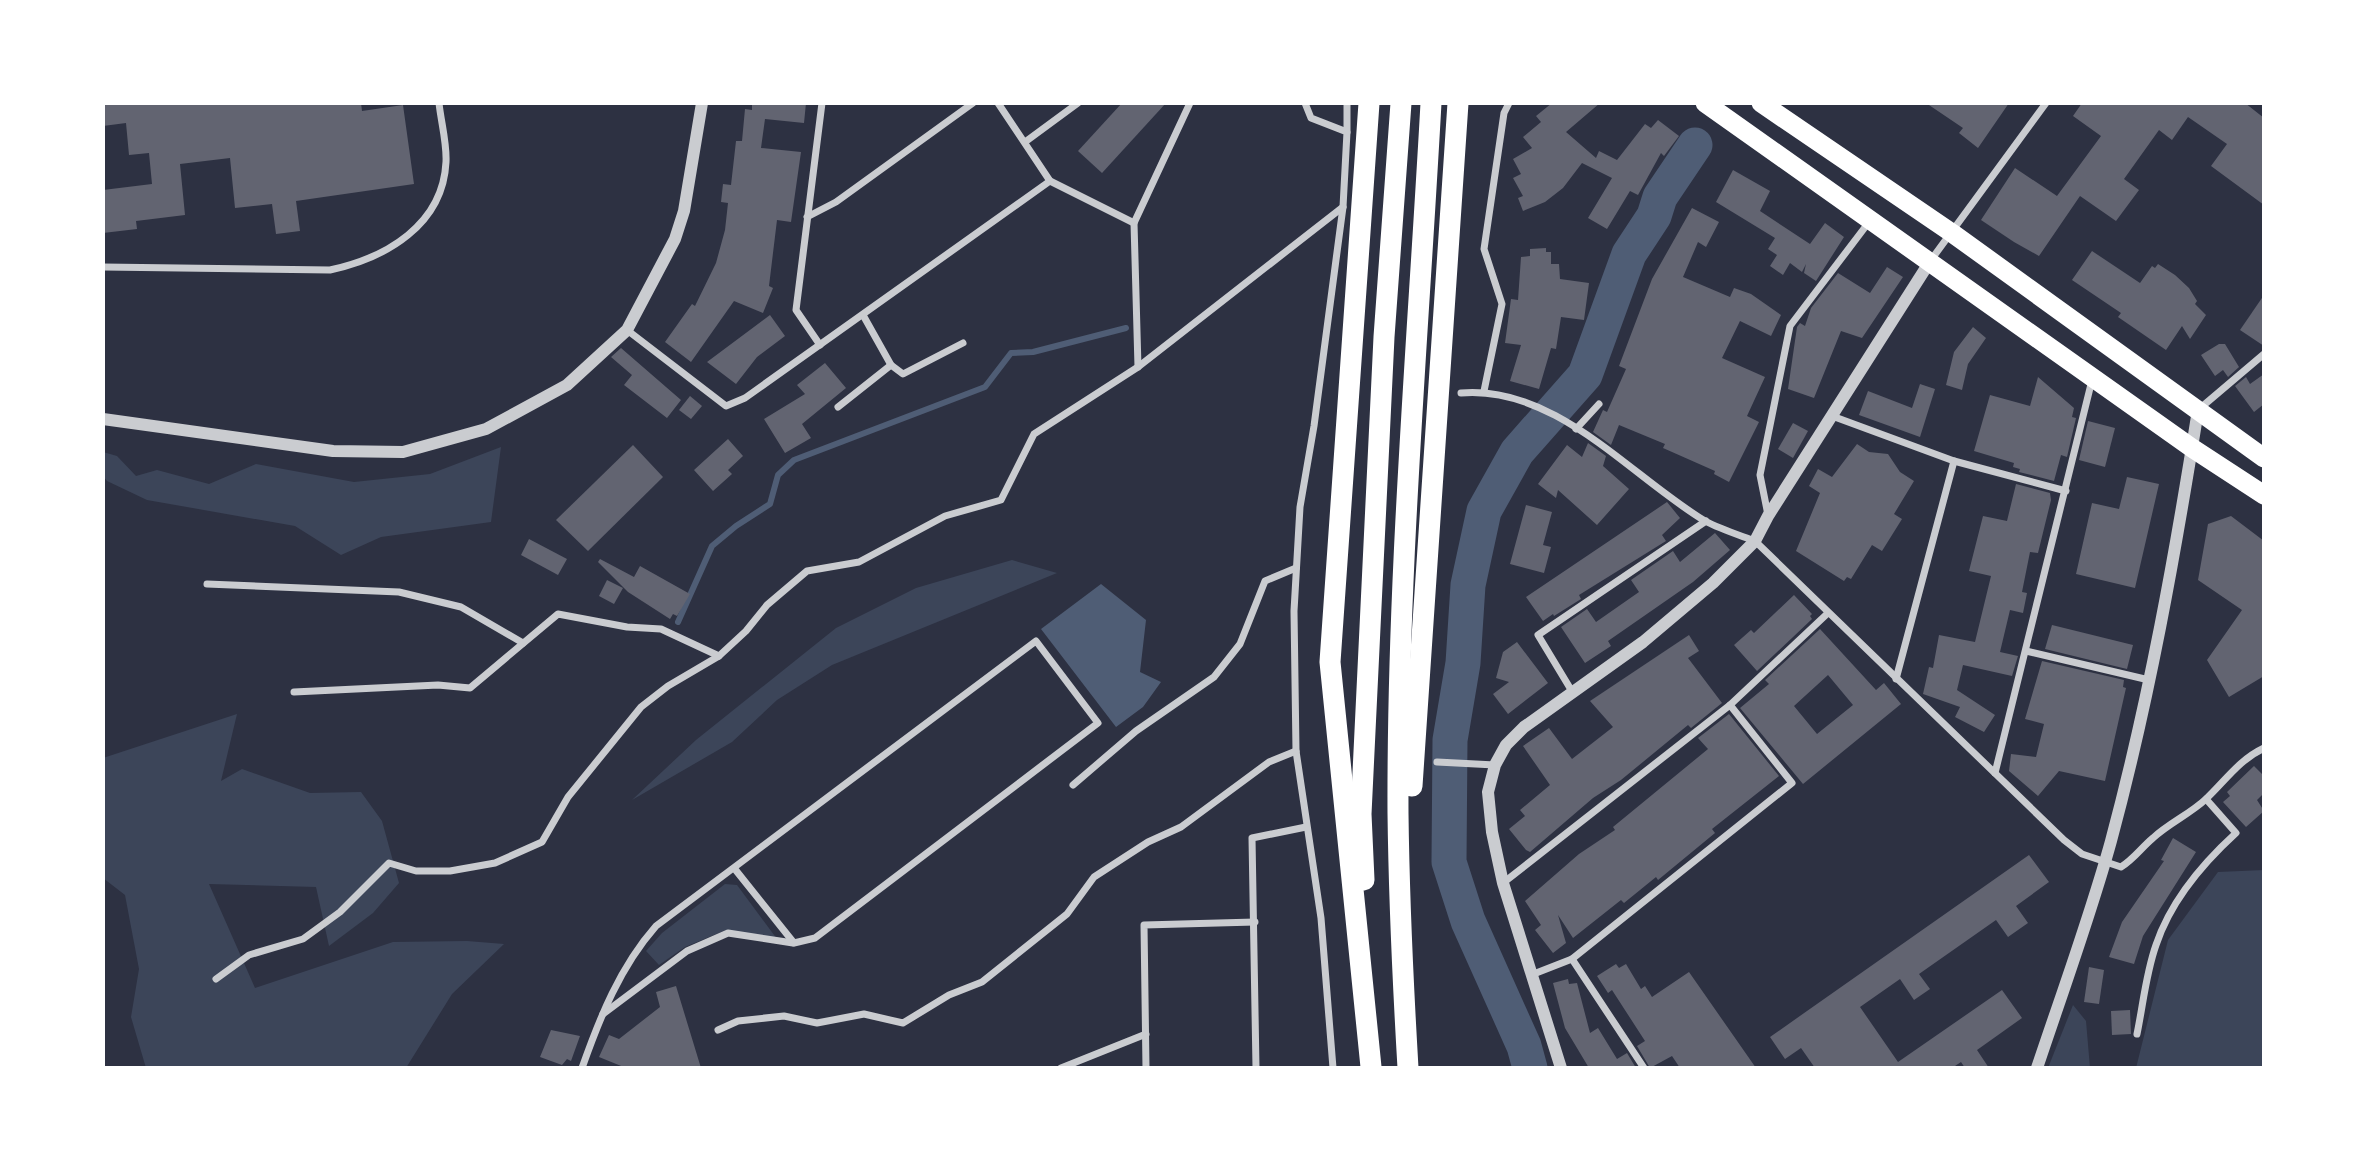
<svg xmlns="http://www.w3.org/2000/svg" width="2367" height="1171" viewBox="0 0 2367 1171" font-family="'Sofia Sans Condensed',sans-serif">
<style>
.green{fill:#3c4559}
.water{fill:#4f5d75}
.lines{fill:none;stroke-linecap:round;stroke-linejoin:round}
.stream{stroke:#4f5d75;stroke-width:6}
.river{stroke:#4f5d75;stroke-width:35}
.building{fill:#626471;fill-rule:evenodd}
.minor{stroke:#caccd0;stroke-width:7}
.tertiary{stroke:#caccd0;stroke-width:12}
.trunk{stroke:#fff;stroke-width:19}
.motorway{stroke:#fff;stroke-width:21}
</style>
<rect width="100%" height="100%" fill="#2d3142"/>
<!-- green -->
<g class="green">
<polygon points="501,447 491,522 381,537 341,555 295,526 147,500 107,481 103,476 103,452 117,456 136,476 157,470 209,484 256,464 354,482 430,474"/>
<polygon points="1012,560 1057,573 832,665 777,700 732,742 632,800 696,740 836,628 916,588"/>
<polygon points="237,714 221,781 242,769 310,793 361,792 382,821 399,883 373,913 329,946 316,887 209,884 255,988 393,942 467,941 504,944 452,994 406,1068 146,1068 131,1017 139,969 125,895 103,878 103,758"/>
<polygon points="2264,870 2264,1068 2136,1068 2168,940 2218,872"/>
<polygon points="725,884 737,885 777,939 726,930 685,947 659,965 646,951 662,933"/>
<polygon points="2073,1005 2086,1021 2090,1068 2048,1068"/>
</g>
<!-- water -->
<polygon class="water" points="1101,584 1146,620 1140,672 1161,682 1143,707 1116,727 1041,629"/>
<g class="lines">
<!-- stream -->
<polyline class="stream" points="678,622 712,546 736,526 770,504 778,475 794,460 985,387 1011,353 1033,352 1126,328"/>
<!-- river -->
<polyline class="river" points="1530,1068 1524,1046 1468,921 1449,862 1450,740 1463,663 1468,585 1484,511 1517,452 1585,375 1629,254 1654,216 1660,197 1695,145"/>
</g>
<!-- building -->
<g class="building">
<polygon points="103,103 361,103 362,111 403,105 414,184 296,201 300,231 276,234 272,204 235,208 230,158 180,164 185,215 136,221 137,229 103,233 103,190 152,184 149,153 129,155 126,123 103,126"/>
<polygon points="752,103 806,103 804,123 765,119 761,148 801,152 791,222 777,220 769,286 773,288 763,313 734,301 691,362 665,342 692,304 695,306 716,263 725,230 728,203 721,202 723,184 731,185 736,141 742,141 745,109 752,110"/>
<polygon points="1122,103 1166,103 1102,173 1078,151"/>
<polygon points="1552,103 1600,103 1566,132 1596,158 1599,151 1617,160 1645,124 1651,128 1658,120 1679,136 1664,156 1661,153 1638,195 1630,191 1607,229 1588,218 1612,178 1582,163 1563,188 1545,202 1523,211 1518,198 1523,196 1513,178 1521,174 1513,159 1532,148 1523,137 1541,122 1536,116"/>
<polygon points="1926,103 2009,103 1978,148 1959,133 1963,128"/>
<polygon points="2082,103 2245,103 2264,118 2264,205 2211,166 2227,144 2188,117 2172,140 2159,130 2124,179 2139,190 2116,221 2080,196 2039,256 2014,242 1981,220 2015,168 2057,196 2101,136 2073,116"/>
<polygon points="1733,170 1770,191 1760,211 1810,244 1825,223 1844,237 1816,281 1804,273 1806,264 1802,272 1790,263 1783,275 1770,266 1777,255 1768,249 1775,238 1716,202"/>
<polygon points="1692,208 1719,222 1706,247 1698,242 1683,277 1730,297 1734,288 1751,294 1781,315 1771,336 1740,321 1722,358 1765,377 1747,416 1759,422 1729,482 1714,474 1715,471 1663,448 1665,444 1619,425 1611,445 1593,432 1603,410 1607,412 1626,369 1619,366 1652,279"/>
<polygon points="1546,248 1546,252 1551,252 1551,264 1559,264 1560,279 1589,283 1584,320 1561,317 1556,349 1551,348 1539,389 1510,381 1521,345 1505,343 1511,299 1518,300 1521,257 1530,256 1530,249"/>
<polygon points="2092,251 2140,283 2152,266 2155,268 2158,264 2175,275 2189,288 2197,301 2195,304 2206,315 2190,339 2182,326 2166,350 2118,317 2121,313 2072,280"/>
<polygon points="1887,267 1903,277 1862,338 1841,331 1814,398 1788,389 1797,327 1800,323 1805,326 1811,308 1838,273 1870,293"/>
<polygon points="2264,295 2264,346 2240,330"/>
<polygon points="770,315 785,336 757,357 736,384 707,362"/>
<polygon points="1973,327 1986,338 1968,364 1962,390 1946,385 1954,352"/>
<polygon points="2219,344 2225,344 2239,367 2228,377 2223,370 2215,376 2201,355"/>
<polygon points="621,348 681,400 667,418 624,385 632,375 611,357"/>
<polygon points="825,363 846,388 802,424 811,438 785,453 764,419 805,394 797,385"/>
<polygon points="2264,374 2264,404 2254,412 2235,386 2246,377 2250,384"/>
<polygon points="2038,377 2074,408 2072,417 2076,418 2067,457 2061,455 2054,481 2019,472 2020,469 2013,467 2014,463 1974,451 1990,395 2030,406"/>
<polygon points="1920,384 1935,389 1920,437 1859,415 1868,391 1912,408"/>
<polygon points="690,396 702,406 691,419 679,410"/>
<polygon points="2088,421 2115,428 2105,467 2079,460"/>
<polygon points="1793,423 1808,431 1793,458 1778,449"/>
<polygon points="728,439 743,456 728,470 732,474 713,491 694,470"/>
<polygon points="1588,443 1606,456 1603,466 1629,489 1597,525 1558,490 1556,498 1538,484 1567,445 1582,457"/>
<polygon points="1857,444 1869,452 1888,454 1900,472 1914,481 1894,514 1902,519 1882,551 1872,545 1851,579 1847,577 1844,581 1796,551 1820,493 1809,486 1818,469 1832,477"/>
<polygon points="633,445 663,477 588,551 556,520"/>
<polygon points="2127,477 2159,484 2135,588 2076,574 2092,503 2119,509"/>
<polygon points="2016,484 2050,493 2051,500 2038,553 2030,552 2022,592 2027,593 2023,613 2010,610 2000,652 2018,656 2012,676 1963,665 1957,690 1995,715 1984,732 1955,717 1960,707 1923,694 1929,667 1933,668 1939,635 1975,642 1991,576 1969,571 1983,516 2007,521"/>
<polygon points="1667,502 1680,518 1662,535 1666,541 1579,595 1581,599 1554,616 1553,614 1543,621 1526,597"/>
<polygon points="1526,505 1552,512 1543,545 1551,547 1544,573 1510,564"/>
<polygon points="2231,516 2264,541 2264,676 2229,697 2207,660 2242,610 2198,580 2208,524"/>
<polygon points="1715,533 1730,550 1693,582 1608,641 1611,646 1585,663 1561,627 1587,609 1596,622 1639,592 1631,580 1673,551 1680,562"/>
<polygon points="529,539 567,559 558,575 521,555"/>
<polygon points="600,559 634,577 640,566 690,594 677,616 673,614 670,619 628,592 598,562"/>
<polygon points="607,580 623,588 614,604 599,596"/>
<polygon points="1794,595 1812,614 1810,616 1812,619 1757,671 1734,645 1751,630 1754,633"/>
<polygon points="2052,625 2133,645 2127,669 2045,649"/>
<path d="M1820 629 1876 690 1884 683 1901 704 1803 784 1740 708 1769 684 1765 680ZM1828 675 1853 705 1817 734 1794 706Z"/>
<polygon points="1689,635 1699,651 1688,658 1722,703 1691,728 1688,725 1621,780 1593,798 1530,852 1526,850 1509,829 1525,816 1520,810 1550,785 1523,746 1549,728 1572,759 1613,727 1590,701"/>
<polygon points="1517,642 1548,683 1508,714 1493,694 1509,682 1496,678 1503,652"/>
<polygon points="2042,661 2124,680 2123,687 2126,688 2105,781 2059,771 2038,796 2009,771 2011,754 2036,757 2044,724 2025,719"/>
<polygon points="1729,714 1779,776 1712,829 1715,833 1658,880 1656,877 1624,903 1621,900 1573,938 1558,915 1566,943 1553,953 1535,930 1541,925 1525,901 1579,854 1615,830 1613,827 1708,749 1698,738"/>
<polygon points="2254,766 2264,776 2264,793 2257,800 2264,811 2246,827 2223,802 2230,796 2227,792"/>
<polygon points="2173,838 2196,852 2143,936 2134,964 2109,957 2122,922 2164,861 2161,860"/>
<polygon points="2029,855 2049,882 2016,906 2028,923 2008,937 1996,920 1919,974 1930,989 1914,1000 1900,979 1860,1007 1898,1062 2002,990 2022,1018 1977,1050 1989,1068 1965,1068 1961,1062 1952,1068 1815,1068 1801,1048 1785,1059 1770,1037"/>
<polygon points="1616,964 1619,968 1626,964 1641,989 1645,986 1652,997 1689,972 1756,1068 1680,1068 1672,1056 1650,1068 1637,1046 1645,1041 1612,990 1608,993 1597,976"/>
<polygon points="2089,967 2104,970 2099,1004 2084,1002"/>
<polygon points="1568,979 1569,984 1577,983 1590,1033 1598,1028 1617,1059 1627,1053 1636,1068 1589,1068 1565,1028 1553,983"/>
<polygon points="676,986 701,1068 626,1068 599,1057 609,1035 619,1039 660,1007 656,992"/>
<polygon points="2130,1010 2131,1034 2112,1035 2111,1011"/>
<polygon points="551,1030 580,1036 571,1061 567,1059 562,1065 540,1057"/>
</g>
<g class="lines">
<!-- minor -->
<g class="minor">
<polyline points="998,103 1050,181 1134,223"/>
<polyline points="1305,103 1311,118 1347,132 1343,207 1314,426 1300,507 1294,611 1296,751 1321,918 1333,1068"/>
<polyline points="1347,132 1347,103"/>
<polyline points="1025,142 1078,103"/>
<polyline points="807,217 836,202 973,103"/>
<polyline points="1931,260 2046,103"/>
<path d="M103 267 330 270C386 258 443 225 446 162 447 143 441 122 439 103"/>
<polyline points="863,315 891,365 903,374 963,343"/>
<polyline points="627,330 726,406 745,398 1050,181"/>
<polyline points="820,345 796,310 822,103"/>
<polyline points="1138,367 1134,223 1190,103"/>
<polyline points="1484,391 1502,304 1484,249 1504,113 1509,103"/>
<path d="M1461 393C1556 385 1630 476 1705 521 1720 529 1739 535 1755 541L2064 840 2082 854 2121 867C2134 859 2141 848 2153 838 2169 823 2190 814 2206 799 2226 780 2239 760 2264 748"/>
<polyline points="838,407 891,365"/>
<polyline points="2198,410 2264,354"/>
<polyline points="1832,416 1954,461 2066,491"/>
<polyline points="1576,429 1599,404"/>
<polyline points="1768,515 1760,475 1790,326 1869,222"/>
<polyline points="207,584 399,592 461,607 523,643"/>
<polyline points="2026,651 2149,680"/>
<polyline points="1896,679 1954,461"/>
<polyline points="294,692 438,685 470,688 558,614 627,627 661,629 719,656"/>
<polyline points="1573,693 1538,635 1706,521"/>
<polyline points="1437,762 1495,765"/>
<polyline points="1995,773 2092,380"/>
<polyline points="1073,785 1136,731 1214,677 1240,644 1265,581 1296,568"/>
<polyline points="1503,883 1730,705 1828,613"/>
<polyline points="1572,959 1644,1068"/>
<polyline points="1531,975 1572,959 1792,783 1730,705"/>
<polyline points="216,979 249,955 303,939 340,912 389,863 416,871 450,871 495,863 542,842 568,797 641,707 668,686 719,656 746,631 767,605 807,571 859,562 945,516 1001,500 1034,434 1138,367 1343,207"/>
<polyline points="603,1014 687,951 728,933 793,943"/>
<polyline points="718,1030 738,1021 784,1016 817,1023 864,1014 903,1023 949,995 982,982 1067,914 1094,877 1148,842 1181,827 1269,762 1296,751"/>
<path d="M2137 1034C2143 1005 2146 973 2156 945 2171 900 2202 864 2236 833L2206 799"/>
<path d="M582 1068C600 1017 620 967 656 926L1036 641 1098 723 815 938 794 943 734 868"/>
<polyline points="1061,1068 1146,1034"/>
<polyline points="1146,1068 1144,925 1255,922"/>
<polyline points="1256,1068 1252,838 1306,827"/>
</g>
<!-- tertiary -->
<g class="tertiary">
<polyline points="103,419 333,451 403,452 486,429 567,385 627,330 675,239 684,211 702,103"/>
<polyline points="1561,1068 1503,883 1492,832 1488,792 1495,765 1506,745 1524,727 1643,642 1713,583 1755,541 1768,516 1929,263"/>
<path d="M2037 1068C2062 993 2090 917 2111 841 2149 700 2175 555 2198 410"/>
</g>
<!-- trunk -->
<g class="trunk">
<polyline points="1705,103 2192,448 2264,495"/>
<polyline points="1761,103 1952,233 2264,458"/>
</g>
<!-- motorway -->
<g class="motorway">
<polyline points="1369,103 1330,662 1371,1067"/>
<polyline points="1412,786 1458,103"/>
<polyline points="1364,880 1361,814 1384,337 1401,103"/>
<path d="M1408 1068C1403 983 1399 898 1398 813 1397 577 1418 339 1431 103"/>
</g>
</g>
<!-- border -->
<rect width="2367" height="1171" fill="none" stroke="#ffffff" stroke-width="210"/>
</svg>
